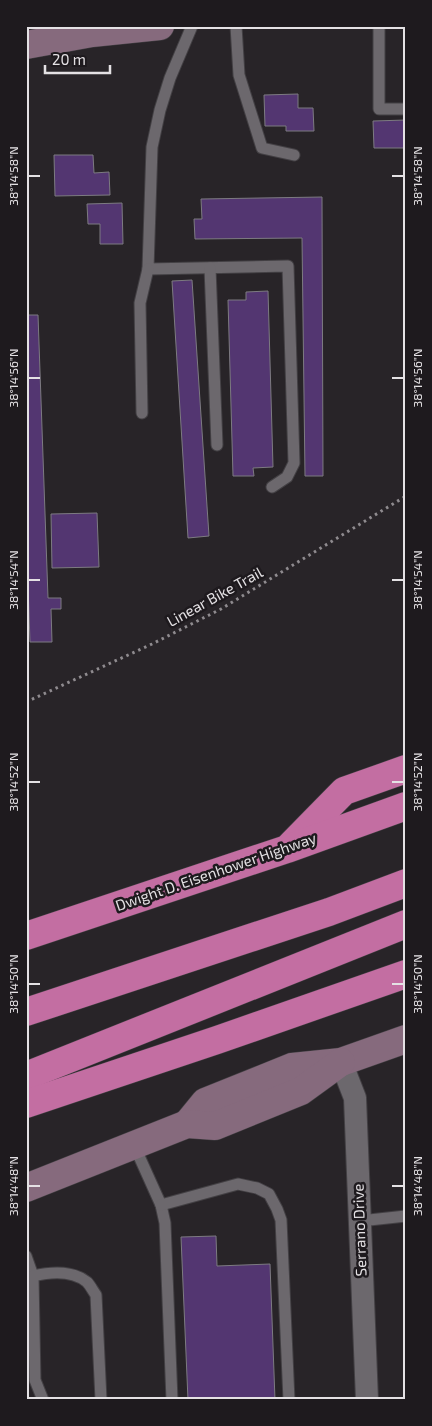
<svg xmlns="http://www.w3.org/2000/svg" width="432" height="1426" viewBox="0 0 432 1426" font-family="'Exo 2',sans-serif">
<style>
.building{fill:#533671;stroke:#7d7b81}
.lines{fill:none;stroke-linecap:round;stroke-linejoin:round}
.lane-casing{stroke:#434044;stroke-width:13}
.street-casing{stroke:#434044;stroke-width:24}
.secondary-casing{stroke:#434044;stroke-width:29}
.highway-casing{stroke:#434044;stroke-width:29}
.path{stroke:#8f8b8f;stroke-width:3;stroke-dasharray:2.5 4;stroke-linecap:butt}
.lane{stroke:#6c686d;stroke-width:11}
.street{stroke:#6c686d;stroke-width:22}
.secondary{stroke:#866a7d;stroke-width:28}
.highway{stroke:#c36ea2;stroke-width:28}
.ticks{fill:none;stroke:#e4e1e4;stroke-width:2}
.labels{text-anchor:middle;stroke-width:5;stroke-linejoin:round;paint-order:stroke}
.street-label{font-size:15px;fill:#e4e1e4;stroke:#1e1a1e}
.neatline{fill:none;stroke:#e4e1e4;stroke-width:2}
.ticks-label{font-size:12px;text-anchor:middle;fill:#e4e1e4}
</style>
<rect width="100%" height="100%" fill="#282428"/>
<!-- building -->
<g class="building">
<polygon points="298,94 298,108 313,108 314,131 286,131 286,126 265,126 264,95"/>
<polygon points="406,120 406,148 374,148 373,121"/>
<polygon points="54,155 93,155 94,173 109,172 110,195 55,196"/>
<polygon points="322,197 323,476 305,476 302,238 195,239 194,219 202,219 201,199"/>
<polygon points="122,203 123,244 100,244 100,224 88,224 87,204"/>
<polygon points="192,280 209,536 188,538 172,281"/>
<polygon points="268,291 273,467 253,468 254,476 233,476 228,300 246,300 246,292"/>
<polygon points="26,315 38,315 48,598 61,598 61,609 51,609 52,642 30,642 26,527"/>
<polygon points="97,513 99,567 52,568 51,514"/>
<polygon points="216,1236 217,1266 270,1264 275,1400 188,1400 181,1237"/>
</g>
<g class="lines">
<defs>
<g id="lane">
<polyline points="192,26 170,78 160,110 152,147 148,269 288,266 294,463 287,477 272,487"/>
<polyline points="236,26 239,75 262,148 294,155"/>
<polyline points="379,26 379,109 406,109"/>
<polyline points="210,268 217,445"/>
<polyline points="142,413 140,303 148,269"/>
<polyline points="134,1145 161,1205 165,1223 172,1400"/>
<polyline points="161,1205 238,1184 257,1188 269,1194 277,1209 281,1220 289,1400"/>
<polyline points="360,1221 406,1216"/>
<polyline points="26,1256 33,1276 28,1278"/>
<path d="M43 1400 35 1380 33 1276C50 1272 72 1270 87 1282 90 1285 93 1291 96 1295L101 1400"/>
</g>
<polyline id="street" points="341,1062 355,1098 367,1400"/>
<g id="secondary">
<polyline points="26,45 92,33 160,26"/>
<polyline points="187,1124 205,1102 292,1067 341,1062 406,1039"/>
<polyline points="26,1188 187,1124 215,1126 301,1091 341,1062"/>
</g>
<g id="highway">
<polyline points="291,845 344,791 406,769"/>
<polyline points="26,936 287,849 406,806"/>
<polyline points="26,1012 329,912 406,883"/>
<polyline points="26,1076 406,924"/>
<polyline points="26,1104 217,1040 406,974"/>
</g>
</defs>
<!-- lane casing -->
<use href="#lane" class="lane-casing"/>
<!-- street casing -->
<use href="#street" class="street-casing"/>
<!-- secondary casing -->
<use href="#secondary" class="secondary-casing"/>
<!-- highway casing -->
<use href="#highway" class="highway-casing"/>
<!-- path -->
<polyline class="path" points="26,702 152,644 221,609 406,496"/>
<!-- lane -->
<use href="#lane" class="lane"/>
<!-- street -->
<use href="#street" class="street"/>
<!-- secondary -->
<use href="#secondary" class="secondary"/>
<!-- highway -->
<use href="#highway" class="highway"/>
</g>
<!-- ticks -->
<path class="ticks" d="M28 176H40M392 176H404M28 378H40M392 378H404M28 580H40M392 580H404M28 782H40M392 782H404M28 984H40M392 984H404M28 1186H40M392 1186H404"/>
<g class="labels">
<!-- street labels -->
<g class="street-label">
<text transform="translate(215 597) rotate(-29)" y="5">Linear Bike Trail</text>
<text transform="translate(216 872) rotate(-19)" y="5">Dwight D. Eisenhower Highway</text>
<text transform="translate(360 1230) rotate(-92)" y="5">Serrano Drive</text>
</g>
</g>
<!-- border -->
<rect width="432" height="1426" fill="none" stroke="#1e1a1e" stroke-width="55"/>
<!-- scale -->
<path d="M45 65v8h65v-8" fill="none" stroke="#e4e1e4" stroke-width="2.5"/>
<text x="52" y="65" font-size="15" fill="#e4e1e4" stroke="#1e1a1e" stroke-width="4" paint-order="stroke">20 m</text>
<rect x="28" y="28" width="376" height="1370" class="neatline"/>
<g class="ticks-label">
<text transform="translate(14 176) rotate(-90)" y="4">38°14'58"N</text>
<text transform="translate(418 176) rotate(-90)" y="4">38°14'58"N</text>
<text transform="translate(14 378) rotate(-90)" y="4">38°14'56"N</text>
<text transform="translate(418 378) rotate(-90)" y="4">38°14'56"N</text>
<text transform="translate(14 580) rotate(-90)" y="4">38°14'54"N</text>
<text transform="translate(418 580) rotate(-90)" y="4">38°14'54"N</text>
<text transform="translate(14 782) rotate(-90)" y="4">38°14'52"N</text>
<text transform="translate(418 782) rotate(-90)" y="4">38°14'52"N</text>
<text transform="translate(14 984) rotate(-90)" y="4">38°14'50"N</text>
<text transform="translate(418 984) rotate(-90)" y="4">38°14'50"N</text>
<text transform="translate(14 1186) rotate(-90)" y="4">38°14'48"N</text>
<text transform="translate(418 1186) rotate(-90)" y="4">38°14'48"N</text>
</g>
</svg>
